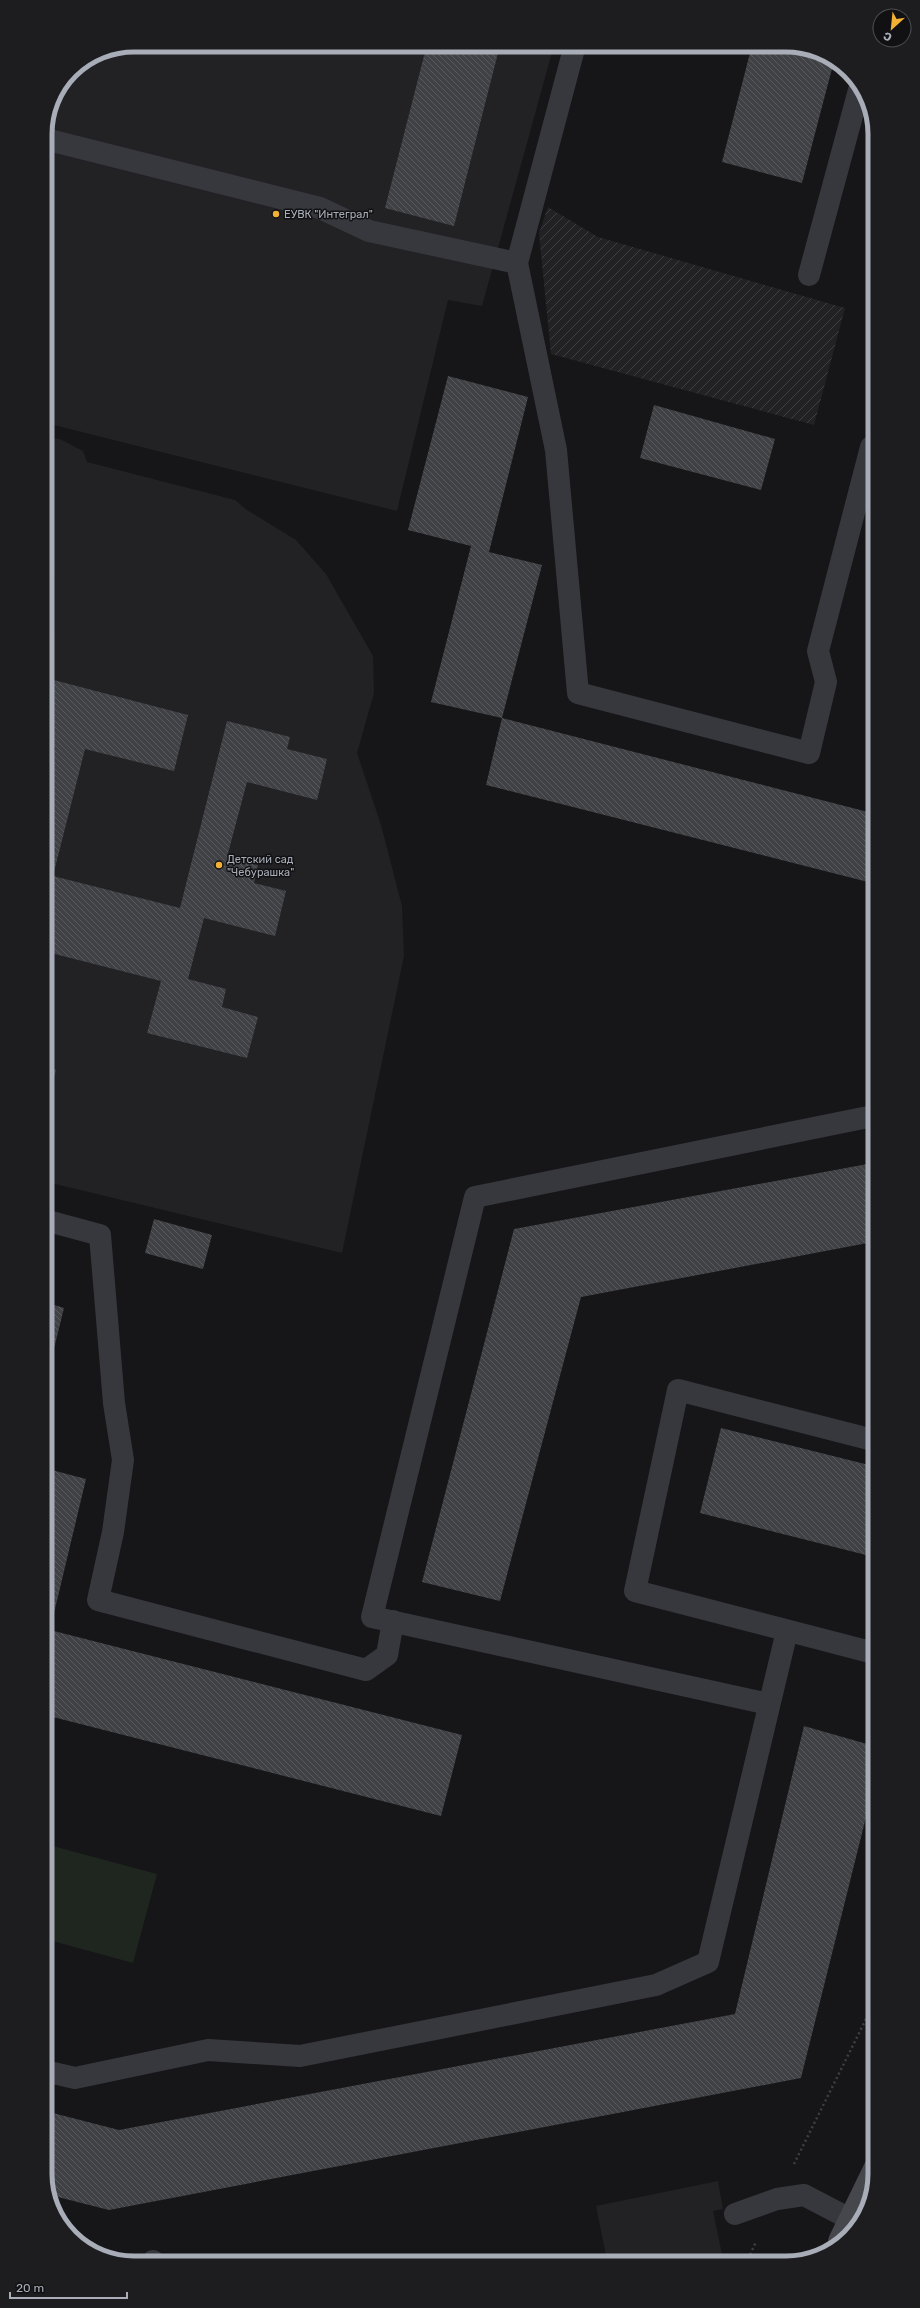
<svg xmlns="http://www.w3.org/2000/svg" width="920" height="2308" viewBox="0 0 920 2308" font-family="Rubik,sans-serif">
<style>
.built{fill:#222225}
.industrial{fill:url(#industrial-furrows)}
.park{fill:#1e261f}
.building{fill:url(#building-back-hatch)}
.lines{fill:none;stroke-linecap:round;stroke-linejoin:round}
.path{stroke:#3d3f44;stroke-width:2.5;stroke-dasharray:2 3;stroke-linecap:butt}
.lane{stroke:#37383d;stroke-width:22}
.secondary{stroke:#45474d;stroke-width:22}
.poi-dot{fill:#f2b134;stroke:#111113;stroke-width:1.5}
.labels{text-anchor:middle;stroke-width:3;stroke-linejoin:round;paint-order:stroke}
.poi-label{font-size:11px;fill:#a8adb8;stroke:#111113;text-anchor:start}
.rim{fill:none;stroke:#a8adb8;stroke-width:5}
</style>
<defs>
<pattern id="industrial-furrows" width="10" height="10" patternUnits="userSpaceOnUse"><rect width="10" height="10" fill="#222225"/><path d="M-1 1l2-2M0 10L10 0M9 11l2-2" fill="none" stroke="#3f3f43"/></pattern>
<pattern id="building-back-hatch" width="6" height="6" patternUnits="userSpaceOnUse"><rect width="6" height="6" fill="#404145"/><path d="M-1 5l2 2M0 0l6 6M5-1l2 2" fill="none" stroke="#595a5e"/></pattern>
</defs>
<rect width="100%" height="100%" fill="#161618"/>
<!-- built -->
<g class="built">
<polygon points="134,45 554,45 482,306 448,300 397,511 46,423 45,128 52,99 71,71 100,52"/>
<polygon points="46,438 60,439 83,451 87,462 235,500 247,510 296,540 326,574 373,656 374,693 357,753 381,825 402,906 404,956 342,1253 47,1182"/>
<polygon points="718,2181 723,2209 713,2211 723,2259 607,2260 596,2206"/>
</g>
<!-- industrial -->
<polygon class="industrial" points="548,207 598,237 845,308 814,425 551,354 539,233"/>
<!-- park -->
<polygon class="park" points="49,1845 157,1874 133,1963 49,1940"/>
<!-- building -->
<g class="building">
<polygon points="401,45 500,45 454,226 385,208 425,52"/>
<polygon points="752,45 792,45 834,61 802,183 722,162"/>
<polygon points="448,376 528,397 489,552 542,565 502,718 431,702 471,546 408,530"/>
<polygon points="654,405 775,439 761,490 640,458"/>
<polygon points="46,678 188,715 174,771 85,749 53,876 180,908 227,721 290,737 287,749 327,759 317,800 247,782 227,857 258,865 254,883 286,891 275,936 204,918 188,979 226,989 222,1007 258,1017 247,1058 147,1033 161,981 47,952 47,780 55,748 47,746"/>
<polygon points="871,684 872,684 872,700 867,699"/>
<polygon points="502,718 872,813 872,883 486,785"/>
<polygon points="47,1067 56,1070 48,1101 47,1101"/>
<polygon points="873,1163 873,1242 581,1297 500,1601 422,1582 514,1229"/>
<polygon points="154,1219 212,1235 203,1269 145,1253"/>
<polygon points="48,1303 64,1308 48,1373"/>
<polygon points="721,1428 873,1466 874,1557 700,1513"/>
<polygon points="48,1469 86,1479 50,1630 462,1735 441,1816 49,1716"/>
<polygon points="804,1726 874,1746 874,1785 801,2078 109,2210 50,2195 49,2112 119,2130 735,2014"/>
</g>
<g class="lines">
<!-- path -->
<g class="path">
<polyline points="794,2164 875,2001"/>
<polyline points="748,2259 756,2242"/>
</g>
<!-- lane -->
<g class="lane">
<polyline points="575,45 517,263 556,450 578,693 809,753 826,682 818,651 871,447"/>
<polyline points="45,139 320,208 369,231 517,263"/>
<polyline points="809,275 859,90"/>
<polyline points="48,1221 100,1235 114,1403 123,1460 113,1532 98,1600 366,1670 387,1655 393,1621"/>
<polyline points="873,1440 678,1390 635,1591 874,1653"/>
<polyline points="769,1704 372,1617 475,1197 873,1116"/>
<polyline points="49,2072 75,2078 208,2050 300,2056 656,1985 708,1962 787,1631"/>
<polyline points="735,2214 777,2199 804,2195 850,2219"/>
<polyline points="153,2263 153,2261"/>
</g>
<!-- secondary -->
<polyline class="secondary" points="839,2241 875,2167"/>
</g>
<!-- markers -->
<g class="poi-dot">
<circle cx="276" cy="214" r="4"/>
<circle cx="219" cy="865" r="4"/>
</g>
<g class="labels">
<!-- poi labels -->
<g class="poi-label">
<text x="284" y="218">ЕУВК "Интеграл"</text>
<text x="227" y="863">Детский сад<tspan x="227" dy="13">"Чебурашка"</tspan></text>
</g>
</g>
<!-- crop -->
<path d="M0 0H920V2308H0ZM134 52H786A82 82 0 0 1 868 134V2174A82 82 0 0 1 786 2256H134A82 82 0 0 1 52 2174V134A82 82 0 0 1 134 52Z" fill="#1d1d20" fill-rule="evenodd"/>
<path class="rim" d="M134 52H786A82 82 0 0 1 868 134V2174A82 82 0 0 1 786 2256H134A82 82 0 0 1 52 2174V134A82 82 0 0 1 134 52Z"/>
<!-- north arrow -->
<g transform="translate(892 28) rotate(207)"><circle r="19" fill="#111113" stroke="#4d4f55"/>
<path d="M0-3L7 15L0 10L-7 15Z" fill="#f2b134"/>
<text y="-6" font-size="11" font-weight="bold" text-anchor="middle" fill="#a8adb8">С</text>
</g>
<!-- scale -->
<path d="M10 2292v6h117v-6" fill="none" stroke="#a8adb8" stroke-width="2"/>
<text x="16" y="2292" font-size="12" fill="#a8adb8" stroke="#111113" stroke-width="3" paint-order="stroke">20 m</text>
</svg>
